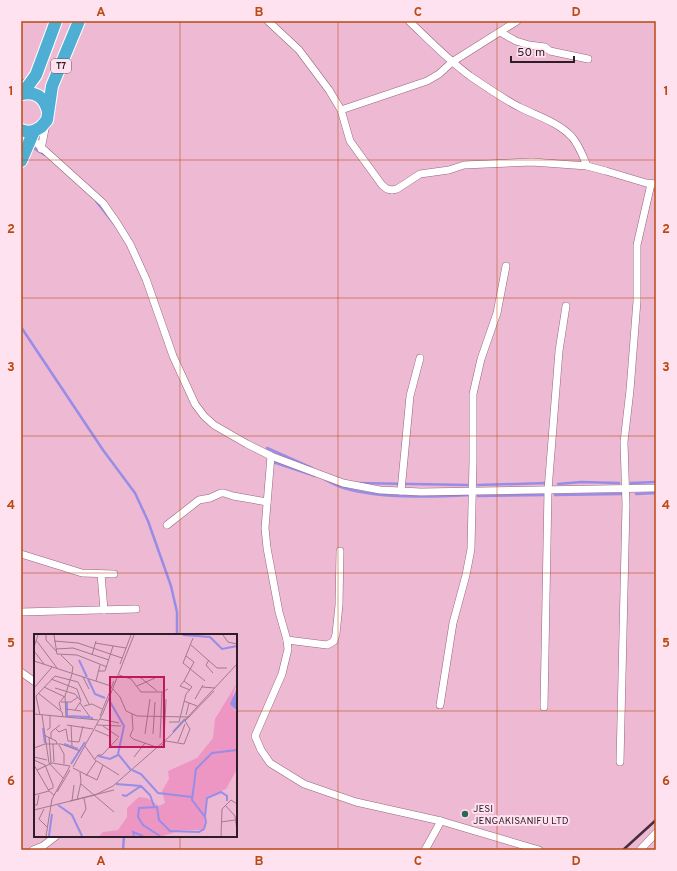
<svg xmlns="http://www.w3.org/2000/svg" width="677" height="871" viewBox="0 0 677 871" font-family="Overpass,sans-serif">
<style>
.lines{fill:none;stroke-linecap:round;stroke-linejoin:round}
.stream{stroke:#978de7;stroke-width:2.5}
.street-casing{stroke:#95667e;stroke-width:8}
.highway-casing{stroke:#fff;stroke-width:14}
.street{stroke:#fff;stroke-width:7}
.highway{stroke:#4faed4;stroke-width:12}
.rail{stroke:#462f3a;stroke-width:2.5}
.grid{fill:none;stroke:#ba4a12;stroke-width:1;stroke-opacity:0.55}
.poi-dot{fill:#2b6752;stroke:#fee2f0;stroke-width:1.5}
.labels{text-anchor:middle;stroke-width:4;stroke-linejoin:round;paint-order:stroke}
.shield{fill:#fee2f0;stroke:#6d5763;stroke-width:1}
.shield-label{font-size:9px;font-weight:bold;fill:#2f1c26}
.poi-label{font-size:10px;fill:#2f1c26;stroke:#fee2f0;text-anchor:start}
.inset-river{fill:none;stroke:#978de7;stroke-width:2}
.inset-road{fill:none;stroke:#a27a8e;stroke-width:1}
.view{fill:#c2185b;fill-opacity:0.15;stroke:#c2185b;stroke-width:2}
.inset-edge{fill:none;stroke:#2f1c26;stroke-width:2}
.neatline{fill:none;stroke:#ba4a12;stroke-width:1.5}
.grid-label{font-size:13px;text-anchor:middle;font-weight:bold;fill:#ba4a12}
</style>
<rect width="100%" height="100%" fill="#eeb9d3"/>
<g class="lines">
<!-- stream -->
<g class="stream">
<polyline points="21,81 28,79"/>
<polyline points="35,149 45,155"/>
<polyline points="96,201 115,225"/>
<polyline points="21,327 103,450 135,493 148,521 171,586 177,612 177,635"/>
<polyline points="267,448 312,468"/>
<polyline points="273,462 315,476"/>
<path d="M324 479C330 482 337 486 344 488 380 499 432 497 470 495"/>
<polyline points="358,483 467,485"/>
<polyline points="631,483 656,482"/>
<polyline points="558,484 581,482 619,483"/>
<polyline points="478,485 547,483"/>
<polyline points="636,494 656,493"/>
<polyline points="555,495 622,494"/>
<polyline points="478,496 546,495"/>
<polyline points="123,850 124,836"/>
</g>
<defs>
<g id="street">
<polyline points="268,21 299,50 329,90 341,110 350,141 382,185 387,189 392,190 397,189 420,174 449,170 464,165 532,162 587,166 606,171 646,183 656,184"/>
<path d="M409 21C429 40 448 60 470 76 486 87 502 98 519 107 537 116 558 122 572 137 579 145 583 156 587 166"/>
<polyline points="500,32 516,41 529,45 545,47 550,51 588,59"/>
<polyline points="341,110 427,81 439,74 452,62 517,21"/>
<polyline points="31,138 103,203 117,223 130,244 146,279 173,356 195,404 204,416 214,425 247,444 271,456 343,483 380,490 421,492 656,488"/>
<polyline points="41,149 46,124"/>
<polyline points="271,456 265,528 267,548 279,612 287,640 288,649 282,674 255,736 261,750 270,763 304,784 356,802 441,821 539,850"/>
<polyline points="401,491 410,396 420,358"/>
<polyline points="167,525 199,500 210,498 221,493 224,493 233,496 267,502"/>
<polyline points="21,554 82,573 114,574"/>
<polyline points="101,574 104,610"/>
<polyline points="21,612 136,609"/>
<polyline points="287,640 327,645 331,643 334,641 336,634 339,605 340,551"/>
<polyline points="21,672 35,682"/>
<polyline points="440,705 453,623 466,575 471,549 473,461 473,394 481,359 497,313 506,266"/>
<polyline points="544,707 548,490 559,351 566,306"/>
<polyline points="620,762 626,505 624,442 630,390 637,301 637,245 651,184"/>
<polyline points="33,850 43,846 56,836"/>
<polyline points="425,850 441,821"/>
<polyline points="640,850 656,833"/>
</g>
<g id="highway">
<path d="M21 94C36 91 44 97 48 111"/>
<polyline points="22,94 36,75 56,21"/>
<polyline points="21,130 28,132 34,131 41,127 47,120 52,86 79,21"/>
<polyline points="21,161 34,131"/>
</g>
</defs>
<!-- street casing -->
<use href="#street" class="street-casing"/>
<!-- highway casing -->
<use href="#highway" class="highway-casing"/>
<!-- street -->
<use href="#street" class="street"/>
<!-- highway -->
<use href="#highway" class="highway"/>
<!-- rail -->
<polyline class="rail" points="623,850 656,820"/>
</g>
<!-- grid -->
<path class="grid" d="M180 21V635M338 21V850M497 21V850M21 160H656M21 298H656M21 436H656M21 573H656M21 711H35M236 711H656M180 836V850"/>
<!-- markers -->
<circle class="poi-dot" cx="465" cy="814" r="4"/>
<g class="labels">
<!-- shield labels -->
<rect class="shield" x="51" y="59" width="20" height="14" rx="3"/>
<g class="shield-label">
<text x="61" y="69">T7</text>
</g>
<!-- poi labels -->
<g class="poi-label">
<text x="473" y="812">JESI<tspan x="473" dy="12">JENGAKISANIFU LTD</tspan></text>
</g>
</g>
<!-- overview -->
<g transform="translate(34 634)">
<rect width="203" height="203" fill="#eeb9d3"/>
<path d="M203 49 199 60 200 76 203 77V135L192 155 172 163 170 196H148L129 202H65L69 198 84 196 93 183V174L105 163 113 164 125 172 131 169 128 157 135 145 134 137 163 124 179 104 181 85Z" fill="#ed96c4"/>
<path d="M203 54V77L196 70Z" fill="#978de7"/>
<path class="inset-river" d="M149 1 176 3 188 15 203 12M45 26 53 43M54 45 61 60 71 64M75 66 90 92 84 120 97 136M33 68V82L56 83M46 83 59 84M9 94 11 109M139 98 151 85M30 110 44 115M64 122 76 125 84 121M37 130 51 108M98 136 107 140 124 159 158 163M82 150 107 152 116 161 120 172M88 161 92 162 107 152M24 171 38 181 48 202M171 183 173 164 187 158 193 162V167M15 202 18 180M100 202 99 198 109 202M126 202 109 191 104 183 105 174 123 173 125 186 136 197 165 198 170 195 172 188 171 183 158 166 162 135 178 119 203 116"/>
<path class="inset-road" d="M12 1V6L22 17M20 1 23 20 43 21 73 33M189 1 194 8 203 10M159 4 149 29 171 47M2 6 23 34M20 7 44 9 88 24M61 9 92 14M157 11 183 34H193M0 13 4 1M22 15 39 14 75 26M0 17 10 30M27 21 39 33 38 39M58 21 62 7M175 26 172 31 179 39M0 27 77 52M86 30 97 1M64 37H71L79 12M85 41 97 45 107 58H128L134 55M49 43 55 55M107 44 123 57M17 45 43 55 47 67 41 76M62 47 66 31M150 47 146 52 156 56M103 52 121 44M10 53 31 63M168 53 181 54M0 54 18 33M21 54 41 60 46 66M79 55 86 63 92 77 103 82 155 83M4 59 28 78 29 83M161 65 169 51M150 67 163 72M27 68H37L44 63M46 69 56 83M50 72 58 70 68 75M32 75 47 77M27 76 25 69 30 63M0 80 64 86M98 80 99 95 96 102 99 105 125 114 132 107 150 110 156 95 151 87 180 57M6 81 2 62 21 42 44 48 55 70M8 81 15 129M152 81 155 69M66 82 80 47M32 83 31 62 38 40M66 85 85 89M135 88H145L152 60 158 53 150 47 160 28 152 22M33 91 59 95M37 91 38 112M63 91 87 92M69 92 85 103M22 95 25 98 32 95 34 107 45 108 49 92M13 96 16 94V82M61 96 75 102M111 100 116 65M119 100 121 68M10 101 22 107 23 110M15 103 17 129M126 104 128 58M17 105V98L26 91M130 107 132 65M144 108 151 90M19 110 20 128M25 111 30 120V130M51 112 61 126 85 141M0 114 11 110H27L46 117M0 123 13 126M100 123 111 109M61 125 64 121H68L84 104M0 126 11 131 19 151V154L14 156M15 129 29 144M0 131 15 157 20 161M39 133 69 79 100 1M39 134 63 146 69 131M3 136 18 129 36 132M52 142 62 127M47 150 80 178M23 158 36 136M0 161 15 157M43 166 47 148 46 138M36 167 80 156M38 167 40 151M0 171H3L5 161M191 171 201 182 203 197M10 175 5 185 13 193M0 176 61 161 79 152 136 102 203 30M47 184 52 175 50 164M187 188 201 186M12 202 18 165 36 132M187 202 188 175 197 166 203 170"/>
<path class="view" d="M76 43H130V113H76Z"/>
<rect width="203" height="203" class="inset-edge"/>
</g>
<!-- border -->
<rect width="677" height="871" fill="none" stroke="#fee2f0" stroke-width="44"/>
<!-- scale -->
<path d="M511 56v6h63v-6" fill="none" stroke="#2f1c26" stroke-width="2"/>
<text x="517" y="56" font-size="12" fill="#2f1c26" stroke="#fee2f0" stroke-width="3" paint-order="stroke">50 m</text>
<rect x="22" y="22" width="633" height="827" class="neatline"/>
<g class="grid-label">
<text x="101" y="16">A</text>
<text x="259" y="16">B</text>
<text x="418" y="16">C</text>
<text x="576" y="16">D</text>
<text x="11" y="95">1</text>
<text x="666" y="95">1</text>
<text x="11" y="233">2</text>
<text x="666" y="233">2</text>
<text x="11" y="371">3</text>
<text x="666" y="371">3</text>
<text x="11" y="509">4</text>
<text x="666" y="509">4</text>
<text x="11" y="647">5</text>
<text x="666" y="647">5</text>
<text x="11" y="785">6</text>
<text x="666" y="785">6</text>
<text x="101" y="865">A</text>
<text x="259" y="865">B</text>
<text x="418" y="865">C</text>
<text x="576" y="865">D</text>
</g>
</svg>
